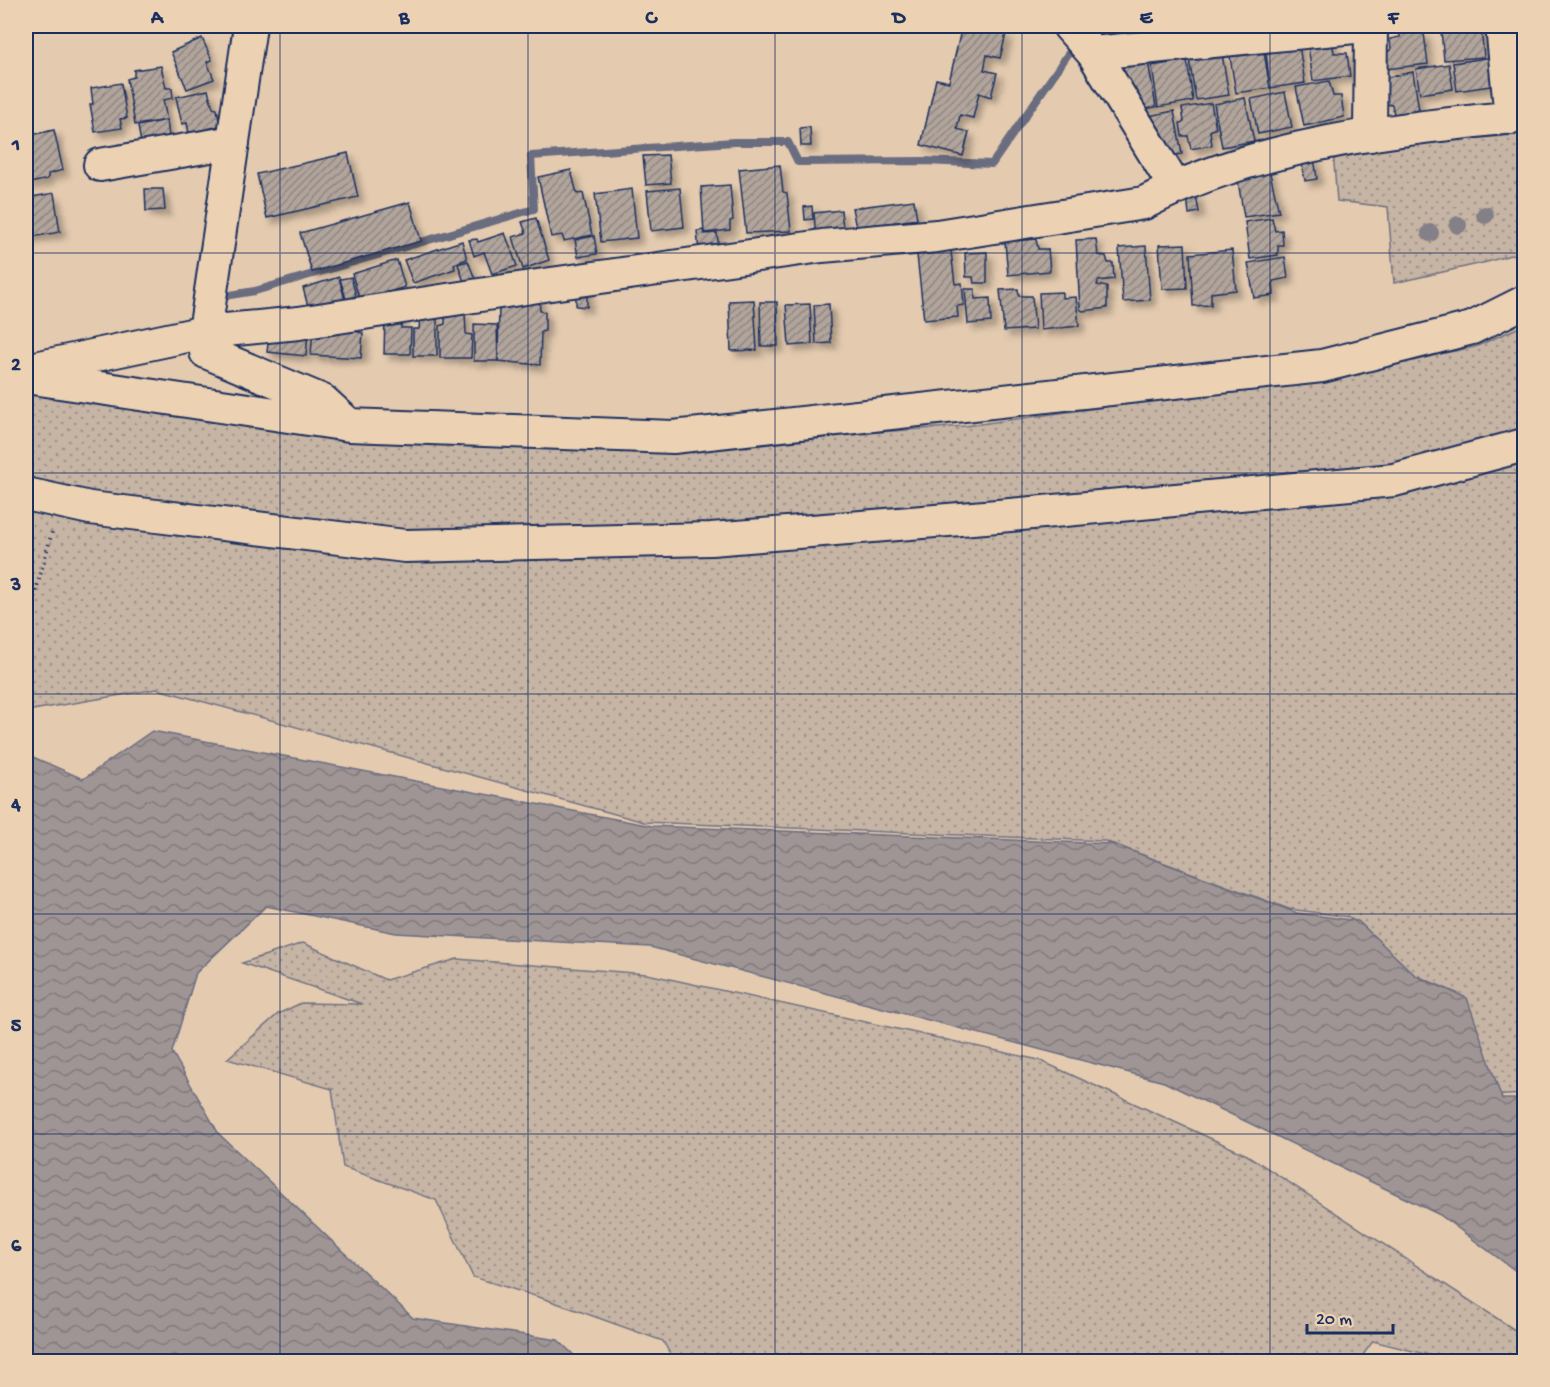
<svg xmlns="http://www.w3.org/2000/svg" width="1550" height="1387" viewBox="0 0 1550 1387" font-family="'Gochi Hand',sans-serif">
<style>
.grass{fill:url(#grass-dots);stroke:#707281;stroke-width:1.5}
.water{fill:url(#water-waves);stroke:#6a6c7f;stroke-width:1.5}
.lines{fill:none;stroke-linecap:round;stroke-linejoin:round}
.stream{stroke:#6a6c7f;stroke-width:8}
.building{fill:url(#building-hatch);stroke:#1b2f5e;stroke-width:1.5;filter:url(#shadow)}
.minor-casing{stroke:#1b2f5e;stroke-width:36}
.path{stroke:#1b2f5e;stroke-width:4;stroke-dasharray:1.5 4.5;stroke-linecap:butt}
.minor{stroke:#ecd2b3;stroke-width:32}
.tree{fill:#848088}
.grid{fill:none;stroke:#1b2f5e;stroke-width:1.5;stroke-opacity:0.55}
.neatline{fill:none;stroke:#1b2f5e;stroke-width:2}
.grid-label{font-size:20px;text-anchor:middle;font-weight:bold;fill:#1b2f5e}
</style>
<defs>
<pattern id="grass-dots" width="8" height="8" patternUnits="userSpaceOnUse" patternTransform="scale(1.5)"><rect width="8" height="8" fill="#c6b4a4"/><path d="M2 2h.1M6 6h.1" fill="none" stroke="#a09389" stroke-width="1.8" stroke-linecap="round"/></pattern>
<pattern id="water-waves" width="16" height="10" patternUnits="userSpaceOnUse" patternTransform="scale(1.5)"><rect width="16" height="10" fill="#9f9595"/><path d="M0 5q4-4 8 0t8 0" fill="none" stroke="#817a7d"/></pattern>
<pattern id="building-hatch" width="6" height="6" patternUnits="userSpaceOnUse" patternTransform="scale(1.5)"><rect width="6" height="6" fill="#b1a49b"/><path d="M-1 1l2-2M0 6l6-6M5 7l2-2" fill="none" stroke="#8f8682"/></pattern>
<filter id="shadow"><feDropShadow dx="5.5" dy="5.5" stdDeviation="3" flood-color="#0004"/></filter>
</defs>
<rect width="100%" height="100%" fill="#e4cbb0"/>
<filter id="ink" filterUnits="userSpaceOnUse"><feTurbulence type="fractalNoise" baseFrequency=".0167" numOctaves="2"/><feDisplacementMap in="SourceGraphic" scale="12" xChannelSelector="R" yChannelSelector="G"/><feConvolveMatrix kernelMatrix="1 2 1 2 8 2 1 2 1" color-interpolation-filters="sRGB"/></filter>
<g filter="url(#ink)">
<!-- grass -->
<g class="grass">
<polygon points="1524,134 1524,251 1487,262 1394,283 1388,207 1337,201 1333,152"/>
<polygon points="1524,325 1524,1094 1494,1096 1459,994 1408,972 1349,917 1289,909 1105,841 644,822 157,689 26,711 26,390 212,422 366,438 692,445 965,426 1315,378 1475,347"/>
<polygon points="303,943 386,980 457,959 647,974 1039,1060 1247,1155 1524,1336 1524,1361 1453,1361 1373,1341 1358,1362 674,1361 663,1341 548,1300 473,1277 436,1200 343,1167 332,1089 227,1059 278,1014 301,1003 362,1004 242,963"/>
</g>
<!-- water -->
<polygon class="water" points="152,731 652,826 1113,844 1297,913 1358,921 1416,976 1467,998 1502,1099 1524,1099 1524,1277 1440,1215 1164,1082 650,947 396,933 266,906 196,973 172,1052 219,1134 413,1318 558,1340 580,1361 26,1361 26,754 83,779"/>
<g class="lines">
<!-- stream -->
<polyline class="stream" points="218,297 255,291 534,209 531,156 734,142 788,142 798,162 924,161 992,164 1075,44"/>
</g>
<!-- building -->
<g class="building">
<polygon points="962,26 973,26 1006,34 1000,58 987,55 984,70 997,73 991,97 979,93 973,118 960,115 957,129 969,132 963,156 921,145 936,79 949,82"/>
<polygon points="1115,26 1153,26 1153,27 1116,32"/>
<polygon points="1161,26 1194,26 1194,27 1162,30"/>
<polygon points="1512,26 1524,26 1524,50 1514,51"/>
<polygon points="1481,27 1484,57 1444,60 1441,31"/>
<polygon points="1400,33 1424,33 1428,64 1386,69 1384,52 1391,50 1390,39 1400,37"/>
<polygon points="1331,36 1334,53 1347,53 1350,76 1313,81 1307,39"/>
<polygon points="202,38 212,60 207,62 214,79 187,89 171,52"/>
<polygon points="1298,39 1305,83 1270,88 1266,53 1274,51 1274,43"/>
<polygon points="1263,46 1270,88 1236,93 1229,51"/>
<polygon points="1222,54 1229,95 1196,100 1189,59"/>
<polygon points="1493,57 1497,85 1457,91 1453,63"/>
<polygon points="1187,60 1193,101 1158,107 1152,66"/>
<polygon points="1148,61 1156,107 1135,111 1118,64"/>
<polygon points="1449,64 1453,89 1420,94 1416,69"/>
<polygon points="161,66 166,88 172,88 173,98 163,100 167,120 135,125 127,79 134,77 134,70"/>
<polygon points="1413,72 1419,110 1394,114 1392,105 1386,104 1382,78"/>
<polygon points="1329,81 1333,96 1341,96 1344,117 1304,126 1296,87"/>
<polygon points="121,83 127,118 120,119 122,128 95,132 90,104 93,104 91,88"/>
<polygon points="208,90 213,108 217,109 220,126 189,133 187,123 182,124 176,97"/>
<polygon points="1285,92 1292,127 1258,134 1251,99"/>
<polygon points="1245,98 1254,141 1222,147 1214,104"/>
<polygon points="1211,103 1216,128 1210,131 1212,145 1191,149 1188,136 1182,136 1180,123 1184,122 1182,108"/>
<polygon points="1174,111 1182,154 1165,157 1148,116"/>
<polygon points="167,120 169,137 141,143 138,126"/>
<polygon points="810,127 811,146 801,146 800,128"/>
<polygon points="54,130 63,170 48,174 48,179 26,184 26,136"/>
<polygon points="348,153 358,197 267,218 257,174"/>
<polygon points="668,155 671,183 646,185 643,156"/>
<polygon points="1314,157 1317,179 1305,181 1301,159"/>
<polygon points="780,165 783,192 787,193 791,231 746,233 739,169"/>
<polygon points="1269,169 1279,212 1244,217 1238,181 1253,178 1253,172"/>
<polygon points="571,170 577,194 583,193 592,235 564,241 562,235 551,237 538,177"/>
<polygon points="730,185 733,220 730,221 730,230 704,233 701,187"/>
<polygon points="680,188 684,227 651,231 647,191"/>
<polygon points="145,189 163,189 165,210 146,211"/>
<polygon points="632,189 637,238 601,242 595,194"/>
<polygon points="54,193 60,232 26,238 26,198"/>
<polygon points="1196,195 1199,212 1189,214 1187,196"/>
<polygon points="914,200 917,219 856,228 852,208"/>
<polygon points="410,202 421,241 312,272 300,233"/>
<polygon points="812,206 813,219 805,220 804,207"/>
<polygon points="841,210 844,237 816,240 814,213"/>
<polygon points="536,218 549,260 523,269 513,237 526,233 522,222"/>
<polygon points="1272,218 1275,231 1282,230 1283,245 1278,245 1278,255 1250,259 1245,222"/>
<polygon points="703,230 704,234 717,233 719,250 699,252 697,231"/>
<polygon points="505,233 517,266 492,274 484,252 474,256 469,240 477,239 478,242"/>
<polygon points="594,236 597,254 578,257 575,240"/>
<polygon points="1036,239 1038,249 1048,249 1050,271 1008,275 1005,242"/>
<polygon points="1096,239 1098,255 1106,256 1108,263 1113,263 1114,279 1098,281 1097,285 1107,287 1107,308 1083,311 1080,309 1076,240"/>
<polygon points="462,241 467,259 454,264 455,269 413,283 404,260"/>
<polygon points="950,243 955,284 962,283 964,305 957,306 958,317 924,320 916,246"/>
<polygon points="1185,244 1187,288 1162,289 1159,245"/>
<polygon points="1146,246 1150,300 1123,302 1119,248"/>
<polygon points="1232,250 1236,290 1211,293 1211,305 1193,306 1190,254"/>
<polygon points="987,252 987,283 974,283 973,277 966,277 965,253"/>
<polygon points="1285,257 1288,278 1273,281 1274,295 1254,298 1248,263"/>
<polygon points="397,260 405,287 360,301 352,274"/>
<polygon points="468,261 475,279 464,282 458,264"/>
<polygon points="339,277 345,300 309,310 303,288"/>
<polygon points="351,277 356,296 346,299 340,279"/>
<polygon points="576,286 587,286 587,307 576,306"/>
<polygon points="965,289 975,289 975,299 990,298 991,322 968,324"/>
<polygon points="1018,289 1019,296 1032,296 1035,329 1004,331 1000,290"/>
<polygon points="1062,292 1062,298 1076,297 1079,326 1041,330 1039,293"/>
<polygon points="539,295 540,311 545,312 545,331 541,332 540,365 498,361 499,302"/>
<polygon points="754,300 757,350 731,351 729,301"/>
<polygon points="760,302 777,302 778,346 761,346"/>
<polygon points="810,304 812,344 789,346 786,305"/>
<polygon points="829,304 831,343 816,344 814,305"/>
<polygon points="465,311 466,334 472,335 471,358 440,358 440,326 445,324 445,312"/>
<polygon points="437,314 437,356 413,356 413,329 419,329 420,315"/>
<polygon points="385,315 400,315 401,328 411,328 410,354 384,354"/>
<polygon points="354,322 354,331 363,333 361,358 311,355 313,327"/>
<polygon points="474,324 497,325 498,361 474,361"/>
<polygon points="308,334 306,356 267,352 269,335"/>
</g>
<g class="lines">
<defs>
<g id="minor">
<polyline points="250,26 205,332 206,352 323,401 346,422"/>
<polyline points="1069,26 1093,53 1175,187"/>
<polyline points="1502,26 1511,118"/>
<polyline points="1093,53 1365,26"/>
<polyline points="1370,135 1371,26"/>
<polyline points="100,165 233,142"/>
<path d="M26 370 205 332 299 323 551 284 822 246 937 236 1144 203C1259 143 1397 129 1524 116"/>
<polyline points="26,377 349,425 673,437 1322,366 1472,328 1524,302"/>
<polyline points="26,494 90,508 405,546 711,539 1010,515 1394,480 1524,445"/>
</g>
</defs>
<!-- minor casing -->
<use href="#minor" class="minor-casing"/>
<!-- path -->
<polyline class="path" points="26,613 32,605 53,528"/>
<!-- minor -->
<use href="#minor" class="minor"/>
</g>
<!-- trees -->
<g class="tree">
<circle cx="1485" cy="215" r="9"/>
<circle cx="1458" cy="225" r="9"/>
<circle cx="1430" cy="233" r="9"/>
</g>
</g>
<!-- grid -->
<path class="grid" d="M280 26V1362M528 26V1362M775 26V1362M1022 26V1362M1270 26V1362M26 253H1524M26 473H1524M26 694H1524M26 914H1524M26 1134H1524"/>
<!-- margin -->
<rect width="1550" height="1387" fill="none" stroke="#ecd2b3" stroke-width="66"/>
<!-- scale -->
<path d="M1307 1324v9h86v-9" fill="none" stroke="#1b2f5e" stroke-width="3"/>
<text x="1316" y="1324" font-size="18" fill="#1b2f5e" stroke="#ecd2b3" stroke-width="4.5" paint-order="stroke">20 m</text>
<rect x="33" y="33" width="1484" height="1321" class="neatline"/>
<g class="grid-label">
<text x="157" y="23">A</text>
<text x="404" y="23">B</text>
<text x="651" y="23">C</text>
<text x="899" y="23">D</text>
<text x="1146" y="23">E</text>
<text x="1393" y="23">F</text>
<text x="16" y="150">1</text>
<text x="16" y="370">2</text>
<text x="16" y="590">3</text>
<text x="16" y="810">4</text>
<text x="16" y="1031">5</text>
<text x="16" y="1251">6</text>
</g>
</svg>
